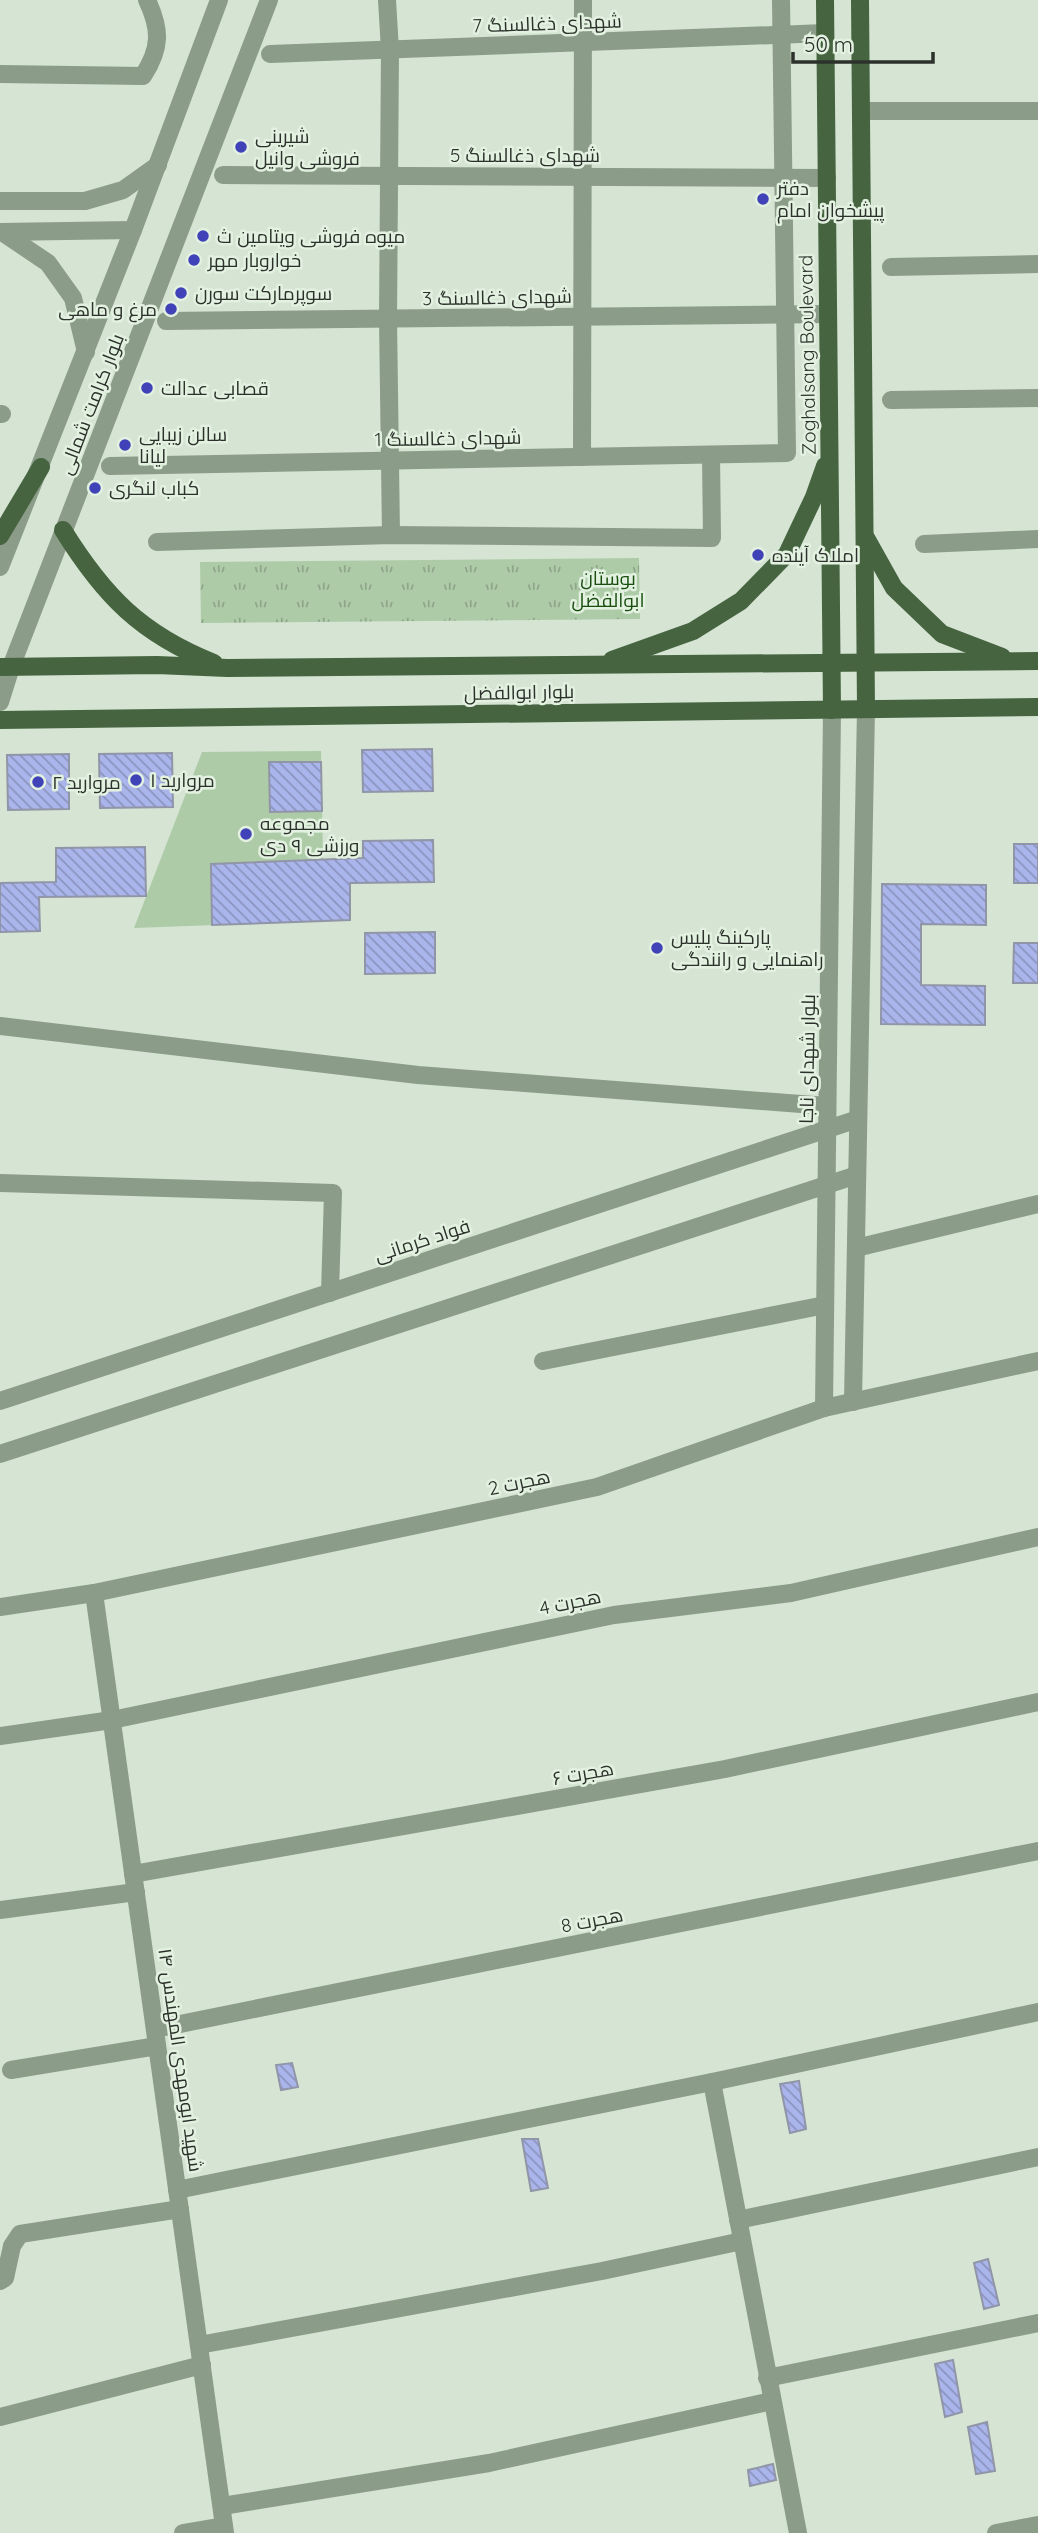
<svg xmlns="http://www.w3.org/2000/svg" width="1038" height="2533" viewBox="0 0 1038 2533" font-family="Quicksand,Cairo,sans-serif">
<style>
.grass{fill:url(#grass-tufts)}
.pitch{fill:#aecba8}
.building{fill:url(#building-back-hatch);stroke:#9195a8;stroke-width:2}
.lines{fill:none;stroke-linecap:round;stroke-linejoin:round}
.minor{stroke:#8b9c88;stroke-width:18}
.major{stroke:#466440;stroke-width:18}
.poi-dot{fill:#4042b7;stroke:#e2f1e0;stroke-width:2.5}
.labels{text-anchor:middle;stroke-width:5;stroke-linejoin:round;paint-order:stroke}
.street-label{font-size:19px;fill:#2c322b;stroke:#e2f1e0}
.poi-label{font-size:19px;fill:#2c322b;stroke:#e2f1e0;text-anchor:start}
.park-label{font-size:19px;fill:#194e0f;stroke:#e2f1e0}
</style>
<defs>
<pattern id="grass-tufts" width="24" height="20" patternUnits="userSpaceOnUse" patternTransform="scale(1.75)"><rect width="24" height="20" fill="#aecba8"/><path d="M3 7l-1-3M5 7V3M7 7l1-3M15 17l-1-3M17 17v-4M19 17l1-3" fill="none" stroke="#8ea589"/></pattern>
<pattern id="building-back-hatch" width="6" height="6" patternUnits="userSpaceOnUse" patternTransform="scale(1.75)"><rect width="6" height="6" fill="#aab5ec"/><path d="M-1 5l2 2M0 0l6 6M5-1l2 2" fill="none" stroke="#8b94bf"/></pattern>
</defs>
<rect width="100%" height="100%" fill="#d5e4d3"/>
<!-- grass -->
<polygon class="grass" points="639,558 640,619 201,623 200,562"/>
<!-- pitch -->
<polygon class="pitch" points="321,751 323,859 349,858 350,920 134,928 202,752"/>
<!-- building -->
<g class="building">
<polygon points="432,749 433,791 363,792 362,750"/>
<polygon points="172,753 173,807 100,808 99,754"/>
<polygon points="69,754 69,809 8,810 7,755"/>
<polygon points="269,762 321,762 322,811 270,812"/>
<polygon points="433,840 434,882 350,883 350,920 212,925 211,864 363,858 363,841"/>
<rect x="1014" y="844" width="24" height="39"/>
<polygon points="145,847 146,896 39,897 40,931 0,932 0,883 56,882 56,848"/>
<polygon points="882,884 986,885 986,925 921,924 921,985 985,986 985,1025 881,1024"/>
<polygon points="435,932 435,973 365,974 365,933"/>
<polygon points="1014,943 1038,943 1038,983 1013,983"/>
<polygon points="292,2063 298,2087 281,2090 276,2065"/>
<polygon points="799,2081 806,2129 790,2133 780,2084"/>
<polygon points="522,2139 538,2139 548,2188 531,2191"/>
<polygon points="988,2259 999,2305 984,2309 974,2263"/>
<polygon points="953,2360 962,2412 945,2417 935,2364"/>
<polygon points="987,2422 995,2471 976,2474 968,2427"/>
<polygon points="773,2464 776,2480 750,2486 748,2470"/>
</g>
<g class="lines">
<!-- minor -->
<g class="minor">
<polyline points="387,0 390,50 388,319 391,535"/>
<polyline points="270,54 825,33"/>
<path d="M0 74 143 76C161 48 161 30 147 0"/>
<polyline points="861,111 1038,111"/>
<polyline points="223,175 827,178"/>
<polyline points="0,201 85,201 123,190 158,165"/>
<polyline points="0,232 133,230"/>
<polyline points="2,232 48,263 73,298 86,352"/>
<polyline points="891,267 1038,264"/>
<polyline points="166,321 828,314"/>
<polyline points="891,400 1038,398"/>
<polyline points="0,414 2,414"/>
<polyline points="582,457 583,0"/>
<polyline points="110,466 787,453 781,0"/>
<polyline points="157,542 391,535 712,538 711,455"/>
<polyline points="924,544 1038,539"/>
<polyline points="0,567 133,230 219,0"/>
<polyline points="0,702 11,667 269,0"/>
<polyline points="0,1026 418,1075 827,1106"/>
<polyline points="0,1183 333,1193 330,1293"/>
<polyline points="856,1248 1038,1204"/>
<polyline points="543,1361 825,1305"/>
<polyline points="0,1401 858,1119"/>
<polyline points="853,1402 866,709"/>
<polyline points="824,1408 832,710"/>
<polyline points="0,1454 857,1175"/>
<polyline points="94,1593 225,2533"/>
<polyline points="0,1607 94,1593 597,1487 824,1408 1038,1361"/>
<polyline points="0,1736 112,1720 614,1615 791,1593 1038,1537"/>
<polyline points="133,1874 725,1769 1038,1702"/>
<polyline points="0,1910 136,1892"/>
<polyline points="155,2029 1038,1851"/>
<polyline points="11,2070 157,2046"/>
<polyline points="712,2082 798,2533"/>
<polyline points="177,2190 712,2082 1038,2012"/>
<polyline points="738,2220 1038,2157"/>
<polyline points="0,2281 5,2278 12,2246 20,2234 180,2209"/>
<polyline points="199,2345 602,2271 742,2241"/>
<polyline points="767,2378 1038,2323"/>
<polyline points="0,2417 202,2365"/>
<polyline points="222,2506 489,2463 772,2401"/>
<polyline points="183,2533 224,2526"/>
<polyline points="996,2533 1038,2525"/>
</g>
<!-- major -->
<g class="major">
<polyline points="825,0 832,710"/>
<polyline points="860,0 866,709"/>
<path d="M63 530C104 596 141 634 214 663"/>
<polyline points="0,536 41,467"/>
<polyline points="866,538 894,588 942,634 1002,657"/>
<polyline points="612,660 693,631 741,601 787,554 814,497 825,466"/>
<polyline points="0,667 157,665 227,668 1038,661"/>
<polyline points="0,720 1038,707"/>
</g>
</g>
<!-- markers -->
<g class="poi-dot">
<circle cx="241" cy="147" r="7"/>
<circle cx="763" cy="199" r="7"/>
<circle cx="203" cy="236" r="7"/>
<circle cx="194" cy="260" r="7"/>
<circle cx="181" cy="293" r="7"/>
<circle cx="171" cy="309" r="7"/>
<circle cx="147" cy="388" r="7"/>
<circle cx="125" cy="445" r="7"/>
<circle cx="95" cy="488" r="7"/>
<circle cx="758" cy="555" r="7"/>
<circle cx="136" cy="780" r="7"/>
<circle cx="38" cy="782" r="7"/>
<circle cx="246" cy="834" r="7"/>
<circle cx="657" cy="948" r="7"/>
</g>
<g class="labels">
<!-- street labels -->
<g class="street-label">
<text transform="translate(547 23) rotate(-2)" y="7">شهدای ذغالسنگ 7</text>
<text x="525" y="162">شهدای ذغالسنگ 5</text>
<text transform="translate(497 297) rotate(-1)" y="7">شهدای ذغالسنگ 3</text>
<text transform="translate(807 355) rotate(-91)" y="7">Zoghalsang Boulevard</text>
<text transform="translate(91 404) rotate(-69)" y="7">بلوار کرامت شمالی</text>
<text transform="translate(448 438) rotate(-1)" y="7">شهدای ذغالسنگ 1</text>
<text transform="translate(519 692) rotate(-1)" y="7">بلوار ابوالفضل</text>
<text transform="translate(807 1059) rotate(-89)" y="7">بلوار شهدای ناجا</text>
<text transform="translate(422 1240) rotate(-18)" y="7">فواد کرمانی</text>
<text transform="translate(519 1482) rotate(-12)" y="7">هجرت 2</text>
<text transform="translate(570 1602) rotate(-12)" y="7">هجرت 4</text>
<text transform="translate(583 1773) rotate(-10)" y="7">هجرت ۶</text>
<text transform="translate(592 1920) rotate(-11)" y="7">هجرت 8</text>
<text transform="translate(181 2060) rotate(82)" y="7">شهید ابومهدی المهندس ۱۴</text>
</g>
<!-- poi labels -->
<g class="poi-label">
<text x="255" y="143">شیرینی<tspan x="255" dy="22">فروشی وانیل</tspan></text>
<text x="777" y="195">دفتر<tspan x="777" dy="22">پیشخوان امام</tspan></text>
<text x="217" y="243">میوه فروشی ویتامین ث</text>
<text x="208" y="267">خواروبار مهر</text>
<text x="195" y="300">سوپرمارکت سورن</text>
<text x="157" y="316" text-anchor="end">مرغ و ماهی</text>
<text x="161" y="395">قصابی عدالت</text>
<text x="139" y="441">سالن زیبایی<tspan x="139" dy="22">لیانا</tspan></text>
<text x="109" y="495">کباب لنگری</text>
<text x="772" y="562">املاک آینده</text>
<text x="150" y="787">مروارید ۱</text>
<text x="52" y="789">مروارید ۲</text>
<text x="260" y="830">مجموعه<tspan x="260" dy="22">ورزشی ۹ دی</tspan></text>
<text x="671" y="944">پارکینگ پلیس<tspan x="671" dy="22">راهنمایی و رانندگی</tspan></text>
</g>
<!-- park labels -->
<g class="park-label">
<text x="608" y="585">بوستان<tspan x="608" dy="22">ابوالفضل</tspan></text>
</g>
</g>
<!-- scale -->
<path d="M793 52v10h140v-10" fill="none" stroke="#2c322b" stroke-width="3.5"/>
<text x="804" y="52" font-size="21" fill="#2c322b" stroke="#e2f1e0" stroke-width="5" paint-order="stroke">50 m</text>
</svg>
